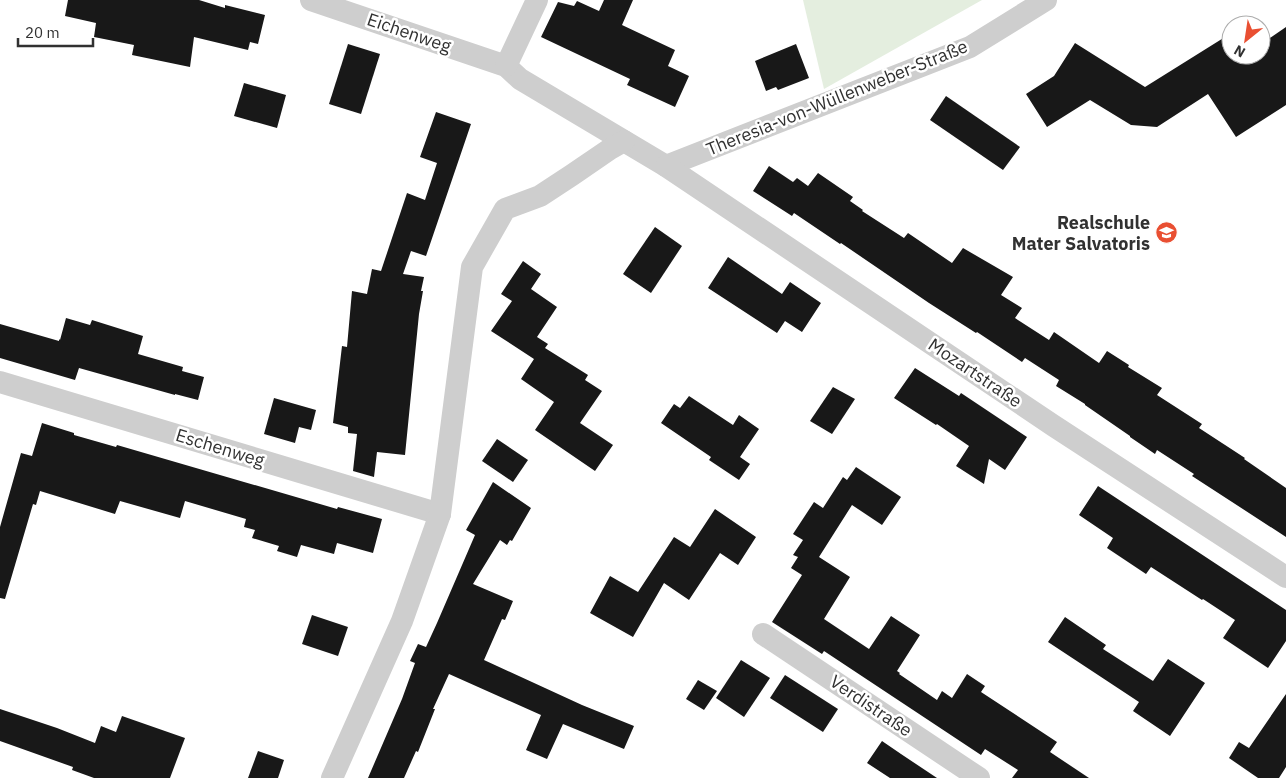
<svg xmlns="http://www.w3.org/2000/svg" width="1286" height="778" viewBox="0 0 1286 778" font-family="'IBM Plex Sans',sans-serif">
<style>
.green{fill:#e4eedf}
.building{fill:#181818}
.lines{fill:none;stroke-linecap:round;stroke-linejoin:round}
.minor{stroke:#cecece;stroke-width:22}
.labels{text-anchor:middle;stroke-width:5;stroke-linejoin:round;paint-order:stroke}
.street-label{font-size:18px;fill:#313131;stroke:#fff}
.poi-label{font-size:18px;font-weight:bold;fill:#313131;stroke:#fff;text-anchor:end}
</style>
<rect width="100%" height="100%" fill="#fff"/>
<!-- green -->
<polygon class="green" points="803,0 982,0 824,89"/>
<!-- building -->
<g class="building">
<polygon points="68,0 199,0 225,8 225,5 265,15 258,44 250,42 248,50 194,37 190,67 132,55 134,45 94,37 96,23 65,16"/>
<polygon points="604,0 633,0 622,25 675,50 668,66 689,76 675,107 627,85 630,79 541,37 558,2 574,6 577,1 599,11"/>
<polygon points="1286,27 1286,105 1236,137 1208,94 1157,127 1131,125 1090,100 1047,127 1026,94 1054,76 1075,43 1145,87 1225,37 1231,47 1231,55 1236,55 1239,59 1244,55 1261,55 1261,44"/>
<polygon points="348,44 380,54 361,114 329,104"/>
<polygon points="796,44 809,78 778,90 776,87 766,91 755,61"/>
<polygon points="244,83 286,95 277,128 234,116"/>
<polygon points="946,96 1020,147 1003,170 930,120"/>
<polygon points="436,112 471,124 426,256 411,251 403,274 424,277 421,291 423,291 419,314 405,455 377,452 374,477 353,471 357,434 348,433 348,427 333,423 342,346 347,347 352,291 367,294 372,269 381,271 407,193 425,200 437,163 420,157"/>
<polygon points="769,166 793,182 797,178 808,186 818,173 853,197 850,201 863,210 862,211 904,238 908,233 952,263 963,248 1013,277 1001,295 1022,308 1015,318 1049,340 1054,332 1099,363 1107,351 1129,365 1128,367 1162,388 1157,395 1202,424 1199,428 1245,458 1244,459 1286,488 1286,537 1192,476 1194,474 1157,450 1155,454 1130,437 1130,436 1085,405 1085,404 1056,386 1059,380 1025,358 1022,362 977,332 976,333 929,303 841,243 840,244 794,213 792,216 753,191"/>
<polygon points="655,227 682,246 651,293 623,274"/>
<polygon points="728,257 782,294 790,282 821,303 802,332 785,321 777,333 708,288"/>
<polygon points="523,261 541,274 531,289 557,307 537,337 548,344 545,348 588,375 585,380 602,391 580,423 613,445 595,471 535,430 554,402 521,379 534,359 491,331 512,301 501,294"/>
<polygon points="66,318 90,325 92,320 143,336 138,354 183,367 182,371 204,377 198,400 175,394 175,395 79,368 75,380 0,358 0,324 59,341 59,339 60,340"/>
<polygon points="915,368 959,396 961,393 1027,437 1005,470 989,459 984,484 956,466 969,446 937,424 936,425 894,398"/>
<polygon points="833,387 855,399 832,434 810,421"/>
<polygon points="689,396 733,425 739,415 759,429 740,457 750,464 739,480 709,460 711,457 661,423 674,404 680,408"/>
<polygon points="274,398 316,410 311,430 299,427 295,443 264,434"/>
<polygon points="42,423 74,433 74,435 116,447 117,445 337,509 338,507 382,519 373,553 337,543 334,554 301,545 297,557 277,551 279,546 252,538 255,530 244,527 246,519 185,501 180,518 120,501 115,514 40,491 36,505 33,504 5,599 0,598 0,527 21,453 32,456"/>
<polygon points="497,439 528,460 513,482 482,461"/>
<polygon points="856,467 901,497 882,525 852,505 819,557 850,577 824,619 869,649 891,616 920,635 897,671 900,673 899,674 937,700 942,691 952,698 967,674 985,686 981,692 1057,742 1050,752 1089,778 1012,778 1018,770 985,749 981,755 824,651 822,654 772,622 802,575 791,568 798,557 793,555 803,540 793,534 814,502 823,508 843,477 847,480"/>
<polygon points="493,482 531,508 512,541 510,540 507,545 500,540 473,584 513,601 505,620 502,619 484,660 582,705 634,726 624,749 563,724 547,759 526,750 541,715 449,674 433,709 435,709 418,752 416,751 404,778 368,778 402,699 415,663 410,661 418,644 426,647 437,623 475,535 466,530"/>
<polygon points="1098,486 1286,610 1286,641 1268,668 1223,638 1235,620 1203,599 1202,600 1151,567 1146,574 1107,548 1113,538 1079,515"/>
<polygon points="715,509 756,537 738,565 720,553 689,600 664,583 633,637 590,613 610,576 638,592 674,537 690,547"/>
<polygon points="312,615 348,627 338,656 302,644"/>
<polygon points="1065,617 1106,645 1103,649 1153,681 1168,659 1205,683 1170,736 1133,711 1139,702 1048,642"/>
<polygon points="741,660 770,678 744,717 716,698"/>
<polygon points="785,675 838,709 823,732 770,698"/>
<polygon points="698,680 717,691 704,710 686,699"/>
<polygon points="1286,694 1286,767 1279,778 1258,778 1229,758 1239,742 1249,748"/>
<polygon points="0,709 57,728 95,743 101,726 116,732 122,716 185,738 170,778 94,778 72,770 73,767 0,741"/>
<polygon points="882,741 901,754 937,778 890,778 867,763"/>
<polygon points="258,751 284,760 278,778 248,778"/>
</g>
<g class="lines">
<!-- minor -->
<g class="minor">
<polyline points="311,0 506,66 520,79 666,166 970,47 1046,0"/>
<polyline points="506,66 537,0"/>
<polyline points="666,166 1054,426 1286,577"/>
<polyline points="0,382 440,514"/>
<polyline points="763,634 979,778"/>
<polyline points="332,778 402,621 440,514 472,267 505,209 540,196 572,175 610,149 624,141"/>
</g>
</g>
<!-- icons -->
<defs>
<symbol id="school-disc" viewBox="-11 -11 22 22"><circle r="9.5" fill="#e94f32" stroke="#fff"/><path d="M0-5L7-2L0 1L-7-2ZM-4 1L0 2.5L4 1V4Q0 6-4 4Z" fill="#fff"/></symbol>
</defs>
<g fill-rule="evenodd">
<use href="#school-disc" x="1154" y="220" width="25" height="25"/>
</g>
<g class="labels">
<!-- street labels -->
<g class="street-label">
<text transform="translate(409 33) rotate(19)" y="6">Eichenweg</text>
<text transform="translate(837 98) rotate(-22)" y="6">Theresia-von-Wüllenweber-Straße</text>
<text transform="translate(975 373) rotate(34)" y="6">Mozartstraße</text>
<text transform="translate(220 448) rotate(17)" y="6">Eschenweg</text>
<text transform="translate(871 706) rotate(34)" y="6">Verdistraße</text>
</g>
<!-- poi labels -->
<g class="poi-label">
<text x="1150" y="229">Realschule<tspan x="1150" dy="21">Mater Salvatoris</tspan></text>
</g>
</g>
<!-- north arrow -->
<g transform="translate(1246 40) rotate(210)"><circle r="24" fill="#ffffff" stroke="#adadad"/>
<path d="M0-4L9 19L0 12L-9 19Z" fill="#e94f32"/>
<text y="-8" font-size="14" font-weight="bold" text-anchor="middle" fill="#313131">N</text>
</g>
<!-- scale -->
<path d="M18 38v8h75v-8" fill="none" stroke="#313131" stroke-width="2.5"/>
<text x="25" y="38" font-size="15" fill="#313131" stroke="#ffffff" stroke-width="4" paint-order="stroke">20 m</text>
</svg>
